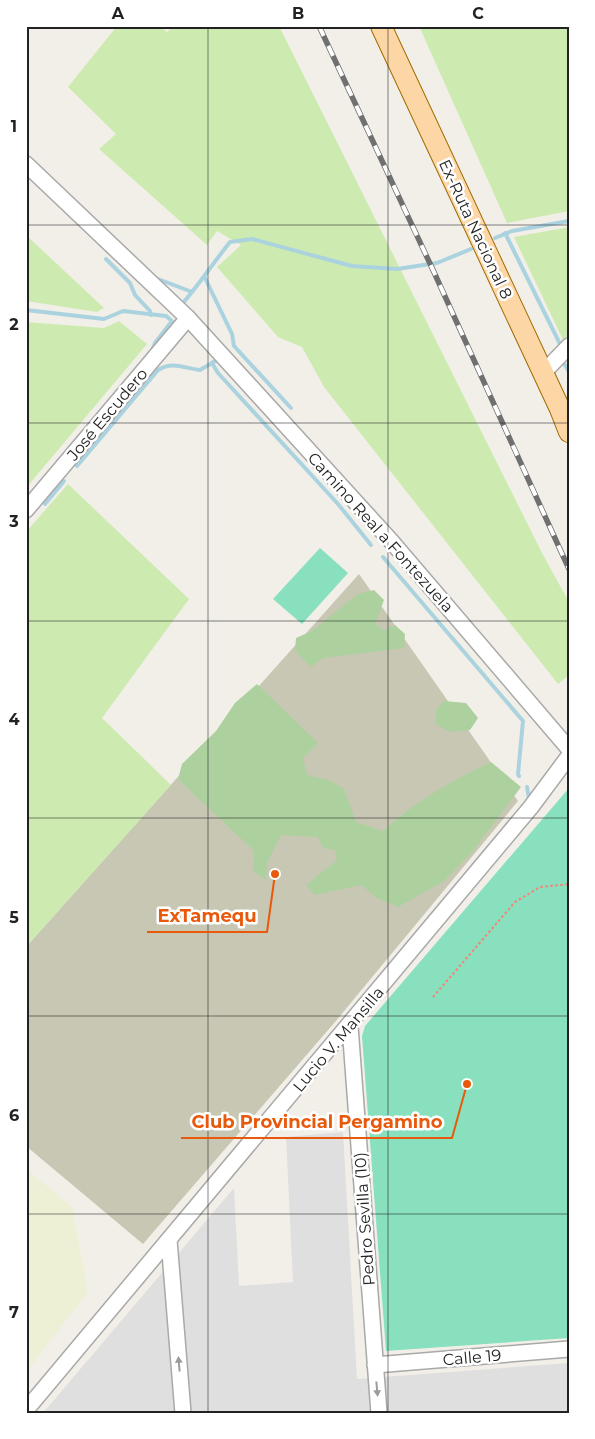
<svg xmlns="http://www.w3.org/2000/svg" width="595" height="1439" viewBox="0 0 595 1439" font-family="Montserrat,sans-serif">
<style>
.residential{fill:#e0dfdf}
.construction{fill:#c7c7b4}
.farmland{fill:#eef0d5}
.grass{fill:#cdebb0}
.forest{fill:#add19e}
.pitch{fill:#88e0be}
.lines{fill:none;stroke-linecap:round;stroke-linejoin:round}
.stream{stroke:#aad3df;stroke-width:4}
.minor-casing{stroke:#a9a9a9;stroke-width:18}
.major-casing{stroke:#a06b00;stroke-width:22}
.path{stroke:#fa8072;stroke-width:2;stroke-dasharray:2.5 2.5;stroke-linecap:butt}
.minor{stroke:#fff;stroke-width:15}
.major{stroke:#fcd6a4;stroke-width:20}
.rail-casing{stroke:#707070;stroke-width:5.5}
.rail{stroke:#fff;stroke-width:4;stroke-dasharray:11;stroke-linecap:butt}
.oneway{fill:#9c9c9c}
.grid{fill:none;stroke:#222;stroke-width:1;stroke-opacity:0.55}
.labels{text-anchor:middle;stroke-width:5;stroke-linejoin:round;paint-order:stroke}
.street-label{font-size:16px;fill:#222;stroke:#fff}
.leader{fill:none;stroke:#e8590c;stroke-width:2}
.callout-dot{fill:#e8590c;stroke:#fff;stroke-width:2}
.callout-label{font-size:18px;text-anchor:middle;font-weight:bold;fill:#e8590c;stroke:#fff;stroke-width:5;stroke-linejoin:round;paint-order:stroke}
.neatline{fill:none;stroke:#222;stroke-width:2}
.grid-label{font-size:16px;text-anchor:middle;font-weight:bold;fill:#222}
</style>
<rect width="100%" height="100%" fill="#f2efe9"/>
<!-- residential -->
<polygon class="residential" points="343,1132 357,1379 569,1363 569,1413 43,1413 234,1188 239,1286 293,1282 286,1137"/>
<!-- construction -->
<polygon class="construction" points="359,574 518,801 335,1022 143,1244 26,1146 26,947"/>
<!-- farmland -->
<polygon class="farmland" points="26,1169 72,1207 88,1292 26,1372"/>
<!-- grass -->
<g class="grass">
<polygon points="117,26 159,26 167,32 173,26 279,26 542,553 569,602 569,675 558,684 324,387 302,347 278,337 217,267 241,245 217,231 207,245 99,149 116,134 68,87"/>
<polygon points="419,26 569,26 569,211 507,223"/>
<polygon points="569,227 569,337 564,342 514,237"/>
<polygon points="26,235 104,308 97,312 26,301"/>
<polygon points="119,321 147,344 26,488 26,322 104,328"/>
<polygon points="68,484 189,599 102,718 171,785 26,947 26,532"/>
</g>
<!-- forest -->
<g class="forest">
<polygon points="374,590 384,600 375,624 384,630 395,625 405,634 404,648 323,658 311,667 295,651 296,638 312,631 358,594"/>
<path d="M257 684 318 743 303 758 307 775 331 781 344 789 356 822 383 831C415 802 452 780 491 762L521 787 471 853 444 881 398 907 377 898 361 885 315 895 306 885 337 860 335 850 323 848 318 837 281 835 267 863 266 880 253 871 254 851 178 779 182 764 216 731 235 703Z"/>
<polygon points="444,701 466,703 478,718 470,730 450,732 436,724 436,710"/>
</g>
<!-- pitch -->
<g class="pitch">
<polygon points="320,548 348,573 302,624 273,599"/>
<polygon points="569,788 569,1338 386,1351 362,1036 365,1026"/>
</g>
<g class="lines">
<!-- stream -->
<g class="stream">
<polyline points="505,233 561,346"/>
<polyline points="495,238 512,231 569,221"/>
<polyline points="106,259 130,283 135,295 150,311 151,315"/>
<polyline points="205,278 232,334 234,346 291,408"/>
<polyline points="158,279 192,292"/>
<path d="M183 303C200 283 214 262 230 242L252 239 352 266 397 269 437 263 471 249"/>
<polyline points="26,310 104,319 123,311 166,316"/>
<polyline points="151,353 155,343 172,321 166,316"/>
<polyline points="215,361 212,363 218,373 338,504 371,545"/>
<polyline points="565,365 569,372"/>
<path d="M77 466 158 370C173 361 183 368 200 370L212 363"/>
<polyline points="45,504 64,481"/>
<polyline points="383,557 523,721 518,774 519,776"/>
<polyline points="527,787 529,798 528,800"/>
</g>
<defs>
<g id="minor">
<polyline points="26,164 188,318 392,542 569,749"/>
<polyline points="543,373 569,346"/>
<polyline points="26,510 188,318"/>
<polyline points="350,1026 379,1413"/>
<polyline points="169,1240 183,1413"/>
<polyline points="375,1365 569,1349"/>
<polyline points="26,1410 531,807 569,756"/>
</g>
<polyline id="major" points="381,26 560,409 569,432"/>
</defs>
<!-- minor casing -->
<use href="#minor" class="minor-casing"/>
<!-- major casing -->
<use href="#major" class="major-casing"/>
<!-- path -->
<polyline class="path" points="433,997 515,902 540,887 569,884"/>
<!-- minor -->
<use href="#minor" class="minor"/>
<!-- major -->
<use href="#major" class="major"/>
<defs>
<polyline id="rail" points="319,26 433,270 569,569"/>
</defs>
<!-- rail casing -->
<use href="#rail" class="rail-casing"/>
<!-- rail -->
<use href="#rail" class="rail"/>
</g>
<!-- one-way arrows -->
<defs><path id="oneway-solid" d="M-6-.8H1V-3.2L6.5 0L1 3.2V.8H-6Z" transform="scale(1.25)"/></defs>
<g class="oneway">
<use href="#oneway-solid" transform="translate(179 1364) rotate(-95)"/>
<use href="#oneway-solid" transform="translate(377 1389) rotate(85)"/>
</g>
<!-- grid -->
<path class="grid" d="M208 26V1413M388 26V1413M26 225H569M26 423H569M26 621H569M26 818H569M26 1016H569M26 1214H569"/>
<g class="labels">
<!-- street labels -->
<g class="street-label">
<text transform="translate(476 229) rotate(65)" y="6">Ex-Ruta Nacional 8</text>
<text transform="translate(107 414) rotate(-50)" y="6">José Escudero</text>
<text transform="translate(381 532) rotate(48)" y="6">Camino Real a Fontezuela</text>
<text transform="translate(338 1039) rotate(-50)" y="6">Lucio V. Mansilla</text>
<text transform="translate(364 1219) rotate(-94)" y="6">Pedro Sevilla (10)</text>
<text transform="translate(472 1357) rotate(-5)" y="6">Calle 19</text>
</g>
</g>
<!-- callouts -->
<path class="leader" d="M275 874L267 932H147M467 1084L452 1138H181"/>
<g class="callout-dot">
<circle cx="275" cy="874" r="5"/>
<circle cx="467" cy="1084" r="5"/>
</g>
<g class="callout-label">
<text x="207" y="922">ExTamequ</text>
<text x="317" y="1128">Club Provincial Pergamino</text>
</g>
<!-- border -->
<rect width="595" height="1439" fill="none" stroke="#ffffff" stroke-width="55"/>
<rect x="28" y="28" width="540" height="1384" class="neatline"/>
<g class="grid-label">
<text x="118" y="19">A</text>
<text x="298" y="19">B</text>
<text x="478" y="19">C</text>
<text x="14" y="132">1</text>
<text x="14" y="330">2</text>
<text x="14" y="527">3</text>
<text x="14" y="725">4</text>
<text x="14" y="923">5</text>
<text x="14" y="1121">6</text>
<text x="14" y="1318">7</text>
</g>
</svg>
